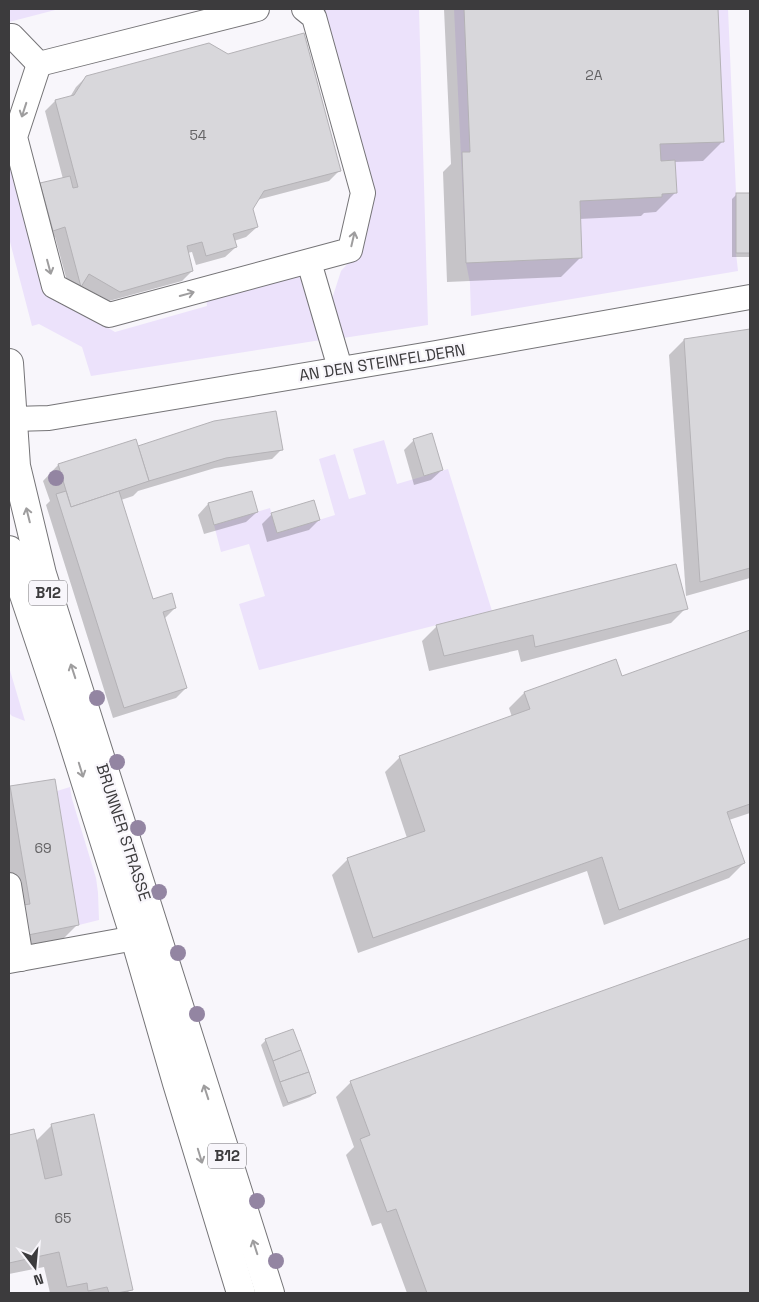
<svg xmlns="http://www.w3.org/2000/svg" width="759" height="1302" viewBox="0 0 759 1302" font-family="'Space Grotesk',sans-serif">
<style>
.green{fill:#ece2fb}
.shadow{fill:#0003}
.building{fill:#d8d7db;stroke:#b4b2b6}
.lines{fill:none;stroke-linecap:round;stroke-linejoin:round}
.minor-casing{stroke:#757477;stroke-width:26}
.major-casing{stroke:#757477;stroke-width:30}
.minor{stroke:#fff;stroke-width:24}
.major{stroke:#fff;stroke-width:28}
.tree{fill:#9385a2}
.oneway{stroke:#9e9d9e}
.labels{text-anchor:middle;stroke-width:4.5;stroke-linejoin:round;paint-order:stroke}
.number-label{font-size:14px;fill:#636264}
.shield{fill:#f8f6fb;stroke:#747376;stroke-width:1}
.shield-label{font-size:15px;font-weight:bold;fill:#3c3b3d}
.street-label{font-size:16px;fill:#3c3b3d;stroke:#f8f6fb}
</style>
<rect width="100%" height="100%" fill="#f8f6fb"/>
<!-- green -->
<g class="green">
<polygon points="9,9 59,9 9,22"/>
<polygon points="317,9 419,9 428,325 343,338 332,299 341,271 364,246 374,193"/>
<polygon points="454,9 728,9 736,193 736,253 738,271 471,316 470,283 466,263"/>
<polygon points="9,158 46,291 115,332 207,306 206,298 303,273 321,340 91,376 82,347 39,324 32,326 9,238"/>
<polygon points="384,440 397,484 448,469 492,611 259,670 239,604 265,596 249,544 221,552 214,525 270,508 277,533 335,515 319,459 335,454 349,499 366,494 353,449"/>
<polygon points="9,667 25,721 12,716 9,713"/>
<polygon points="70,787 72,799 96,878 98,893 99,920 79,925 57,791"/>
</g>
<!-- shadow -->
<g class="shadow">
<polygon points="444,9 717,9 723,141 703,161 674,162 675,193 656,212 644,213 641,216 579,219 581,257 561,277 447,282 443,172 451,164"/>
<polygon points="86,77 340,170 329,181 257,200 252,209 257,227 246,237 234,241 236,247 225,257 196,265 192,252 187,253 192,271 182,281 109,301 81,286 71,296 55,237 43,240 31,195 41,184 63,179 45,111 55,101 70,97 76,87"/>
<polygon points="737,194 750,194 750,257 732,257 732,199"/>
<polygon points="750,330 750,578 686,596 669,355 684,340"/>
<polygon points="414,440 442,470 431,480 414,485 404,450"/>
<polygon points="138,449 282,449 272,459 215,468 138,491 133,496 121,500 153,601 175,608 164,619 186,688 176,698 113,718 46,505 50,501 43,481 58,465"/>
<polygon points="251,492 257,512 246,522 204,534 198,515 208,504"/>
<polygon points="272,514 319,520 309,530 267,542 262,524"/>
<polygon points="686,608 671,623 521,662 518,650 429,671 422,641 437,626"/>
<polygon points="750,631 750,813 729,820 744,863 729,878 604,925 587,871 358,953 332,875 348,859 407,838 385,772 400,757 512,717 509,708 524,693 621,677"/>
<polygon points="11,788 78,924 63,939 13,949 9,882 9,790"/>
<polygon points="750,939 750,1293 407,1293 381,1223 372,1226 346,1155 354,1147 336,1097 351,1082"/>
<polygon points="266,1040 315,1093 310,1097 283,1107 261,1045"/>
<polygon points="52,1125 131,1289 127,1293 50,1293 44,1267 9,1274 9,1136 33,1131 35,1142"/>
</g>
<!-- building -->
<g class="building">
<polygon points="464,9 718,9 724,142 660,144 661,161 675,160 677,193 662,194 662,197 580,201 582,258 466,263 462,152 470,152"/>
<polygon points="304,33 341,171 264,191 253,209 258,227 233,234 237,247 206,256 202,242 187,246 193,271 120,292 89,274 81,287 65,227 53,231 40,183 70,176 73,188 78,187 55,100 74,95 86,76 209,43 228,54"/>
<rect x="736" y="193" width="14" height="60"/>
<polygon points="750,329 750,568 700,582 684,339"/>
<polygon points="276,411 283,450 226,458 149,481 138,446 214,421"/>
<polygon points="432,433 443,470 424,476 413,439"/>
<polygon points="136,439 149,481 71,507 58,464"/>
<polygon points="66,491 71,507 119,491 153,599 172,593 176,608 163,612 187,688 124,708 56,494"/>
<polygon points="252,491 258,512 214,525 208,503"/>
<polygon points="314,500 320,520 277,533 271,513"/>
<polygon points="676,564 688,609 535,647 533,635 444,656 436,625"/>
<polygon points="750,630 750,804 727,812 745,863 619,910 602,857 373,938 347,858 425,831 399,756 530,709 524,692 616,659 622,676"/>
<polygon points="55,779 79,925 28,935 23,905 30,904 10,786"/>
<polygon points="750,938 750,1293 427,1293 396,1209 387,1212 360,1139 370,1135 350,1081"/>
<polygon points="293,1029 301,1050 273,1061 265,1039"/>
<polygon points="301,1050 309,1072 280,1082 273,1061"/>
<polygon points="309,1072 316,1093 288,1103 280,1082"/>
<polygon points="94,1114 133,1290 117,1293 109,1293 107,1287 88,1291 87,1283 67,1287 59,1252 9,1263 9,1135 34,1129 45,1179 62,1175 51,1124"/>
</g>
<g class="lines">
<defs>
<g id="minor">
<polyline points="9,36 12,36 39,64 257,9"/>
<polyline points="39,64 15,137 54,286 109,315 350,250 363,193 314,17 304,9"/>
<polyline points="309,262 340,368"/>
<polyline points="13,419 49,418 436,353 750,297"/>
<polyline points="9,885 21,959"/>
<polyline points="9,961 135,938 152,934"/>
</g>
<g id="major">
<polyline points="9,363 16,466 42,574 270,1293"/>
<polyline points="9,550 67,723 135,938 177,1083 241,1293"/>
</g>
</defs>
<!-- minor casing -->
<use href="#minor" class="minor-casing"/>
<!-- major casing -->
<use href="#major" class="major-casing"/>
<!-- minor -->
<use href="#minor" class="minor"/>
<!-- major -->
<use href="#major" class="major"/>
</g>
<!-- trees -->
<g class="tree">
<circle cx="56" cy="478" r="8"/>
<circle cx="97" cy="698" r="8"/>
<circle cx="117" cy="762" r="8"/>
<circle cx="138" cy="828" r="8"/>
<circle cx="159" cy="892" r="8"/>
<circle cx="178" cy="953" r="8"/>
<circle cx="197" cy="1014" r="8"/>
<circle cx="257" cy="1201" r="8"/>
<circle cx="276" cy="1261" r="8"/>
</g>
<!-- one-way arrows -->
<defs><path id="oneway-shaft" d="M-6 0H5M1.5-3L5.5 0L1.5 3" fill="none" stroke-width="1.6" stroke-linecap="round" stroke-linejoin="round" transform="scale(1.25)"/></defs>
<g class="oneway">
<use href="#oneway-shaft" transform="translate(24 110) rotate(108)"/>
<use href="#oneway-shaft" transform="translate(353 239) rotate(-77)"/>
<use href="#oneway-shaft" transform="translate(49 267) rotate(75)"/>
<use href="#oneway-shaft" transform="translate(187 294) rotate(-15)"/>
<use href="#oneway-shaft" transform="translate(28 515) rotate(-104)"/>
<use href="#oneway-shaft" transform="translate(73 671) rotate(-108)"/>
<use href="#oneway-shaft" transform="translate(81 770) rotate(73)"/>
<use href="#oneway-shaft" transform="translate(206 1092) rotate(-108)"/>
<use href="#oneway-shaft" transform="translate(200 1156) rotate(73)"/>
<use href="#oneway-shaft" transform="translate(255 1247) rotate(-108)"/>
</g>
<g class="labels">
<!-- number labels -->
<g class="number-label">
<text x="594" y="80">2A</text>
<text x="198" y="140">54</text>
<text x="43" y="853">69</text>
<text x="63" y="1223">65</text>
</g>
<!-- shield labels -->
<g class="shield">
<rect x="29" y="580.5" width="38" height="25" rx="4"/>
<rect x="208" y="1143.5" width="38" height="25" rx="4"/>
</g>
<g class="shield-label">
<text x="48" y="598">B12</text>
<text x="227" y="1161">B12</text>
</g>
<!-- street labels -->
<g class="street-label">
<text transform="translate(382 362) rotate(-9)" y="6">AN DEN STEINFELDERN</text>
<text transform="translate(124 832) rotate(72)" y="6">BRUNNER STRASSE</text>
</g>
</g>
<!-- border -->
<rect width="759" height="1302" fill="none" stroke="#3c3b3d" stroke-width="20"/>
<!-- north arrow -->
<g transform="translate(35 1267) rotate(164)" stroke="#f8f6fb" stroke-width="4" paint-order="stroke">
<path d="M0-4L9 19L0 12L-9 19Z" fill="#3c3b3d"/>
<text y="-8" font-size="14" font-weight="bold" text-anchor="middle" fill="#3c3b3d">N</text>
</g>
</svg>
